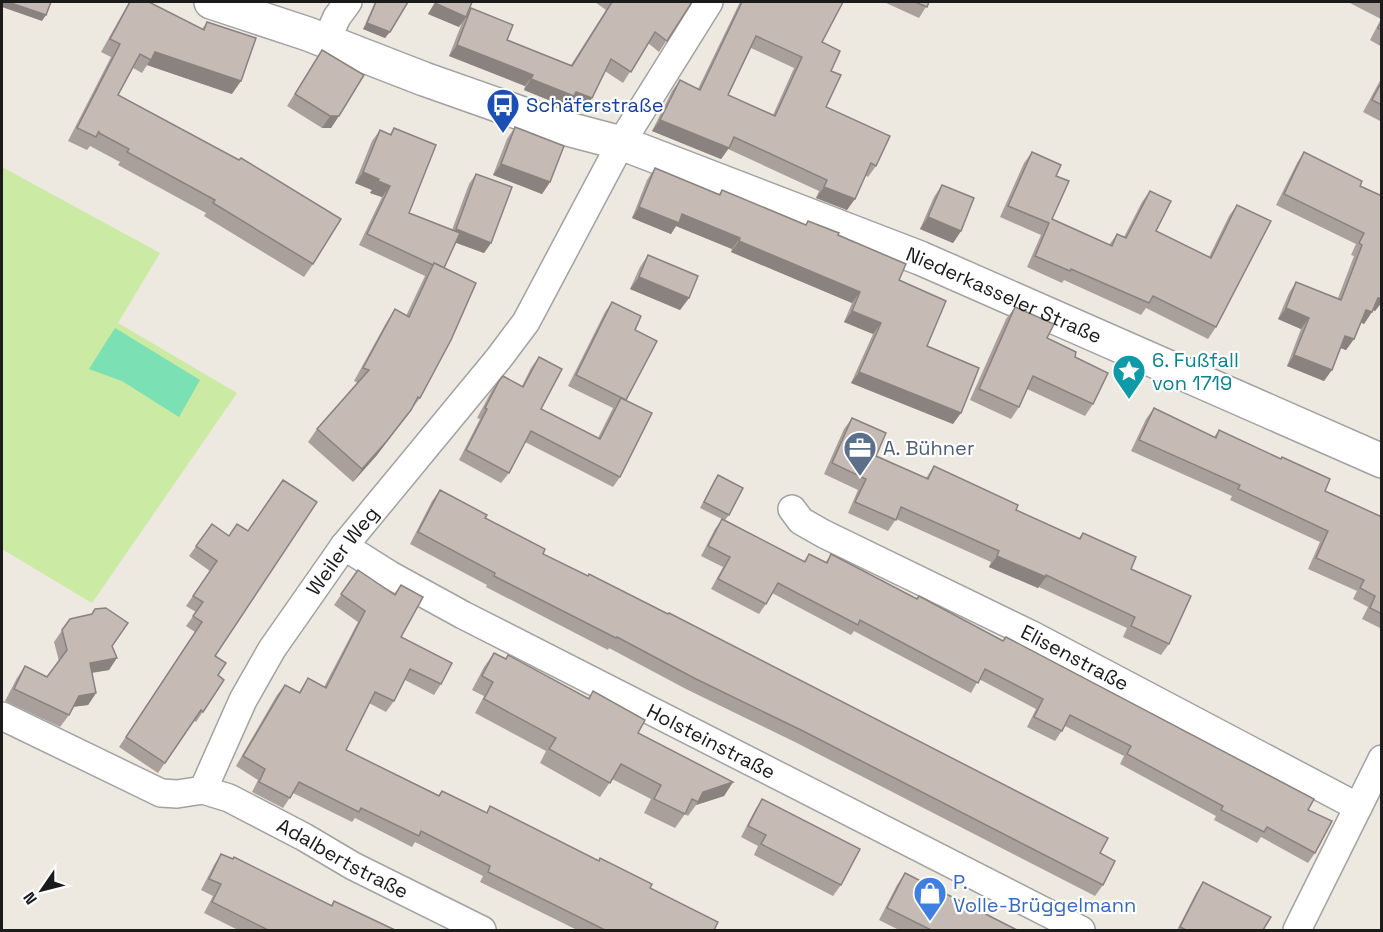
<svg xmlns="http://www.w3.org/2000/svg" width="1383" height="932" viewBox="0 0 1383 932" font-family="'Space Grotesk',sans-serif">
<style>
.grass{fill:#cbeaa4}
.pitch{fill:#7be0b3}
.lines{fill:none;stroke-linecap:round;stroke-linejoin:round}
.minor-casing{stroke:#a2a2a2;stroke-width:30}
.tertiary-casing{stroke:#a2a2a2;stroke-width:36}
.minor{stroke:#fff;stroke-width:27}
.tertiary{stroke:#fff;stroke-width:33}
.wall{fill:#a9a09b;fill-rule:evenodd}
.shaded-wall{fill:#8a827e}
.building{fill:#c5bab4;stroke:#8a827e;stroke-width:1.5;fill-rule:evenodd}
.labels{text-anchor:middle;stroke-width:4.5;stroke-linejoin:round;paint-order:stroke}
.transit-label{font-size:20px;fill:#164399;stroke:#fff;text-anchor:start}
.street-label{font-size:20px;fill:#1b1b1b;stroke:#fff}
.culture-label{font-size:20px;fill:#0d838f;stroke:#fff;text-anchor:start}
.service-label{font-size:20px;fill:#4e5e75;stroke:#fff;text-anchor:start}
.shop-label{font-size:20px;fill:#366cbe;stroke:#fff;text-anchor:start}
</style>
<rect width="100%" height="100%" fill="#ede8e0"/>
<!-- grass -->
<polygon class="grass" points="2,167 160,253 118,323 237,393 92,603 2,549"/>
<!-- pitch -->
<polygon class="pitch" points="115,328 200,380 179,417 122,381 89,369"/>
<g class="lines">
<defs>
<g id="minor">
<polyline points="326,41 337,17 348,2"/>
<path id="s1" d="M792 509 801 521 824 534 1034 636 1358 807"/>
<path id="s2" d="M344 546 390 575 463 615 1081 930"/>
<path id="s3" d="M2 716 161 793 177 794 203 790 229 798 304 837 353 866 482 930"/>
<path id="s4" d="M203 790 243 700 272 649 344 546 499 358 526 322 621 143 709 2"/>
<polyline points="1297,930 1382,759"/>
</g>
<g id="tertiary">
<path id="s5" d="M211 2 308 34 424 79 560 127 621 143 920 258 1382 461"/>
</g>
</defs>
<!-- minor casing -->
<use href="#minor" class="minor-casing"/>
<!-- tertiary casing -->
<use href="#tertiary" class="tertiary-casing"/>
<!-- minor -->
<use href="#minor" class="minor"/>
<!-- tertiary -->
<use href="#tertiary" class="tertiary"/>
</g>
<!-- wall -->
<g class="wall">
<polygon points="129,2 149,2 202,29 207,22 232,94 147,65 142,73 133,68 118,95 313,264 304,277 204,216 206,213 118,165 120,162 90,146 87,150 68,141 111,57 101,52"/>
<polygon points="375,2 408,2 385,38 363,29"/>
<polygon points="435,2 472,2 468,13 471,8 507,40 571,65 606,10 595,2 692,2 659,52 648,43 623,83 605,71 592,98 584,109 569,103 566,107 524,90 525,86 449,56 462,23 459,27 428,14"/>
<path d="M740 2H843L822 42 831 71 826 107 876 166 868 177 865 175 847 210 816 198 819 191 728 149 721 159 652 131 672 91 680 80 698 89ZM751 48 794 68 773 115 728 95Z"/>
<polygon points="884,2 929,2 919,18"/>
<polygon points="1348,2 1382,2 1382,47 1370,40 1381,19"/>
<polygon points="322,50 364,75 331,128 322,128 287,106"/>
<polygon points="1382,77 1382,122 1363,112"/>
<polygon points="515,127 550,182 542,194 493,175 507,139"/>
<polygon points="394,128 409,213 452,230 469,184 476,174 491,243 484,253 455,242 444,268 420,398 377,455 353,482 308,442 317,429 358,383 354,381 386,323 395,309 406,316 425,276 359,245 382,197 370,193 372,190 355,183 372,141 380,130 390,134"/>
<polygon points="1032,152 1056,176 1052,219 1109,245 1117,234 1124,237 1142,202 1150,191 1156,231 1209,257 1229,216 1237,205 1216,327 1208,339 1146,308 1141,315 1064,280 1062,283 1027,267 1041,235 1000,217 1024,163"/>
<polygon points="1304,152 1360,186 1382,196 1382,302 1375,311 1373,310 1364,324 1361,322 1354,339 1346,350 1341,348 1324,381 1287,366 1301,329 1278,319 1289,293 1296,282 1338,298 1354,256 1351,255 1356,244 1276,205 1297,163"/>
<polygon points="655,168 719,194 722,190 805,225 808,221 838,235 899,280 927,346 953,424 851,383 873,334 844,322 852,303 731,252 732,249 676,226 671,234 632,218 647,180"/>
<polygon points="942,185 961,231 953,243 920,229 934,197"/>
<polygon points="648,255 689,298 680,310 630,289 640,267"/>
<polygon points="612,302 635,330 626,400 620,477 613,487 525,442 509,473 501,483 459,460 480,419 477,418 491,392 499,381 522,386 531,368 539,357 541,409 598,438 613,408 568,386 605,312"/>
<polygon points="1015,307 1047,338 1075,357 1093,404 1085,416 1027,389 1019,407 1011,419 970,400 1006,319"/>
<polygon points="1154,408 1214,437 1219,430 1325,491 1382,517 1382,629 1362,619 1368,607 1353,599 1357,591 1308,569 1320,542 1230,500 1232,496 1131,451 1146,419"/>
<polygon points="852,418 876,456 926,478 934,466 1016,510 1079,538 1083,533 1131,569 1169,644 1161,655 1123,637 1127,628 1039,587 1038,588 989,567 991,562 896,519 888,531 848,513 858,490 824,474 844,429"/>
<polygon points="718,475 729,515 725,520 804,561 809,554 826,562 831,554 916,599 919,596 1003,641 1006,637 1308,810 1315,853 1308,863 1261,837 1257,843 1214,820 1216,816 1120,764 1124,756 1065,726 1055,741 1027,727 1036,709 979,679 971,693 854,631 851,635 772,593 766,604 759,614 711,589 723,567 701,556 715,529 722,519 700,508 714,481"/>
<polygon points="440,490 543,554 1100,853 1103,885 1095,896 795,742 686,689 609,648 608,650 486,587 487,585 410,544 432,501"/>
<polygon points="212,524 229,536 215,656 218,675 224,680 196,722 194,721 158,773 119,747 195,632 186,626 196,612 186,606 210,571 189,556"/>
<polygon points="358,570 394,594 401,585 401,637 441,684 434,695 405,680 394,701 386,712 369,703 346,750 439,795 442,791 486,813 490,806 650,888 714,930 577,930 480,882 483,876 415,842 412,847 355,818 352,822 293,793 283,808 252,792 258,780 236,766 277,695 285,685 299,692 308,678 324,687 358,622 334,605"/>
<polygon points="70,619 112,646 109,670 92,673 96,693 88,705 73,707 69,715 60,727 5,701 17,678 25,666 47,677 59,661 54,642"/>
<polygon points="494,653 588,698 593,691 638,733 733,782 724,796 696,805 688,816 685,814 675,828 644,813 651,799 612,779 600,797 540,763 546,751 475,713 484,696 472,690 484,667"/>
<polygon points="762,799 841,885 833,896 754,855 758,846 741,837 755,810"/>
<polygon points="221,854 331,905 334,901 395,930 238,930 204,913 213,896 201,890 214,865"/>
<polygon points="905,873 1017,930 899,930 879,920 897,885"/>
<polygon points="1203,882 1263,930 1177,930 1196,893"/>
</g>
<!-- shaded-wall -->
<g class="shaded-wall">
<polygon points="2,2 8,2 46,15 42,21 2,7"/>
<polygon points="435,3 466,17 459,27 428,14"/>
<polygon points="367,23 390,32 385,38 363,29"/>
<polygon points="457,45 533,75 525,86 449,56"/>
<polygon points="155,52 241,81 232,94 147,65"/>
<polygon points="531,79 576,92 592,98 584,109 569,103 566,107 524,90"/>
<polygon points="330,116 339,116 331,128 322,128"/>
<polygon points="660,120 729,148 721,159 652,131"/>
<polygon points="501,164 550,182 542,194 493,175"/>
<polygon points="363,172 379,179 372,190 355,183"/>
<polygon points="378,181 390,186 382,197 370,193"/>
<polygon points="824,187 855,199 847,210 816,198"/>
<polygon points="639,207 682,214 740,238 732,249 676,226 671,234 632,218"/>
<polygon points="928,217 961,231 953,243 920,229"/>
<polygon points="456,229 491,243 484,253 448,240"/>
<polygon points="739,241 860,292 852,303 731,252"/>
<polygon points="639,277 689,298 680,310 630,289"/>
<polygon points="1378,298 1382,299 1382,302 1375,311 1370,309"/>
<polygon points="1286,308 1309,318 1301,329 1278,319"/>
<polygon points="1366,310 1372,312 1364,324 1358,321"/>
<polygon points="852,311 881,323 873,334 844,322"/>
<polygon points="1345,336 1354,339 1346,350 1338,347"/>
<polygon points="1294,355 1332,370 1324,381 1287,366"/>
<polygon points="859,372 961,413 953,424 851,383"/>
<polygon points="411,410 377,455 353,482 362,469"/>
<polygon points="997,556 1046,577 1038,588 989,567"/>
<polygon points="117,658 109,670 82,674 90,663"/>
<polygon points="96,693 88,705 70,707 79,696"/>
<polygon points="733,782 724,796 696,805 703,792"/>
</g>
<!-- building -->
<g class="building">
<polygon points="8,2 51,2 46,15"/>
<polygon points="130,2 149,2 204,30 207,22 256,38 241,81 155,52 151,60 140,54 118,95 239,160 241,158 341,219 313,264 213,203 215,200 127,152 129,149 99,133 99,131 96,137 77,128 120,44 110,39"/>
<polygon points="376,2 408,2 390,32 367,23"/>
<polygon points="436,2 472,2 466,17 435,3"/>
<polygon points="612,2 692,2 667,41 655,32 631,72 611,59 592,98 576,92 574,96 531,79 533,75 457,45 471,8 513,25 507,40 572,66"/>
<path d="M742 2H843L822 42 840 51 831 71 841 75 826 107 890 136 876 166 871 163 855 199 824 187 827 180 734 137 729 148 660 120 680 80 700 90ZM756 36 802 57 775 116 728 95Z"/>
<polygon points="915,2 929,2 927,7"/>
<polygon points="1382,21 1382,30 1378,28"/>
<polygon points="322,50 364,75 339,116 330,116 295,94"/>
<polygon points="1382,81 1382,105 1372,100"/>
<polygon points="515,127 564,146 550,182 501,164"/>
<polygon points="394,128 436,145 409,213 460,233 444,268 434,263 433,265 367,234 390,186 378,181 379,179 363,172 380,130 391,135"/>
<polygon points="1032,152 1061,165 1056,176 1069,181 1052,219 1112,246 1117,234 1126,238 1150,191 1171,201 1156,231 1211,258 1237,205 1271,221 1216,327 1153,296 1149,303 1071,269 1070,271 1035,256 1049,223 1008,206"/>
<polygon points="1304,152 1362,181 1360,186 1382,196 1382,299 1378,298 1372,312 1366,310 1354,339 1345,336 1332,370 1294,355 1309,318 1286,308 1296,282 1341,300 1362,245 1359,243 1364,233 1284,194"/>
<polygon points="655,168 720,195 722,190 806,225 808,221 839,233 838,235 906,264 899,280 946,301 927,346 979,368 961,413 859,372 881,323 852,311 860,292 739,241 740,238 682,214 679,223 639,207"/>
<polygon points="476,174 512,187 491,243 456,229"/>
<polygon points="942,185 974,198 961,231 928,217"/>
<polygon points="648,255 698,276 689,298 639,277"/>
<polygon points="434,263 476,283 451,340 420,398 418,397 411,410 386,442 362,469 317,429 369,370 363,368 395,309 409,317"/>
<polygon points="612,302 641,316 635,330 657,341 626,400 576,375"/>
<polygon points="1015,307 1054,324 1047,338 1076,352 1075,357 1108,373 1093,404 1033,376 1019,407 979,389"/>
<polygon points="539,357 562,369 541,409 600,439 621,398 652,413 620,477 531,431 509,473 466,450 487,409 485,408 499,381 503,376 523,387"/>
<polygon points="1154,408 1216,438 1219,430 1281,459 1282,457 1330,479 1325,491 1382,517 1382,614 1370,608 1375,596 1360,588 1364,580 1316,558 1328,531 1238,489 1240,485 1139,440"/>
<polygon points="852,418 886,433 876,456 928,479 934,466 1018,505 1016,510 1080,539 1083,533 1136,557 1131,569 1191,596 1169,644 1131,626 1135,617 1046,575 1046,577 997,556 999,551 901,507 896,520 855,502 866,479 832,463"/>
<polygon points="718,475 743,488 729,515 704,502"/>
<polygon points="283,480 317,502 215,656 226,663 218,675 224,680 203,712 201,710 165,763 126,737 202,622 193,616 203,602 193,596 217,561 196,546 212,524 229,536 237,524 248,531"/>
<polygon points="440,490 487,515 485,518 545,549 543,554 588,576 589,574 668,614 669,613 1108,838 1100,853 1115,861 1103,885 803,731 694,678 617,637 616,638 494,576 495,573 418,532"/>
<polygon points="722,519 805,562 809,554 827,563 831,554 917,599 919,596 1003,641 1006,637 1314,799 1308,810 1332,821 1315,853 1267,827 1264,832 1221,810 1223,806 1127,754 1131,746 1070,715 1062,731 1034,717 1043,699 985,669 978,683 860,620 858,625 778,583 766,604 718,579 730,557 708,546"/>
<polygon points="358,570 395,595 401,585 423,597 401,637 452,663 441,684 410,669 394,701 375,692 346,750 439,796 442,791 487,813 490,806 599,861 600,858 652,884 650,888 718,922 714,930 605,930 488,872 490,866 421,831 419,836 361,808 359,812 299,782 290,798 259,782 265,769 243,756 285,685 300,693 308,678 326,688 365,611 341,594"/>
<polygon points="106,608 128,623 112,646 117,658 90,663 96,693 79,696 69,715 14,689 25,666 47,677 67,650 62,630 70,619 92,614 95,609"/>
<polygon points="494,653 506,659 508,655 589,699 593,691 645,720 638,733 733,782 703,792 698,802 692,799 685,814 654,799 661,785 621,764 610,783 549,749 556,738 484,699 493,682 482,676"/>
<polygon points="762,799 860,849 841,885 761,844 766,835 748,826"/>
<polygon points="221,854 233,859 234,857 332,906 334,901 395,930 268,930 212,902 221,884 209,879"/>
<polygon points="905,873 1017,930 931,930 887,908"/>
<polygon points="1203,882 1271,917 1263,930 1186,930 1180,927"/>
</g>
<!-- icons -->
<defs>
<symbol id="bus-pin" viewBox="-11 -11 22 30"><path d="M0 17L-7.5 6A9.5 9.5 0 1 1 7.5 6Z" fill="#1a4fb4" stroke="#fff"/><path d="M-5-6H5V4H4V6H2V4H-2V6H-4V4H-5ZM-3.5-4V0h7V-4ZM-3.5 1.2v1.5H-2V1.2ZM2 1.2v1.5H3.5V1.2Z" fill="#fff"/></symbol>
<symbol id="sight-pin" viewBox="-11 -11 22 30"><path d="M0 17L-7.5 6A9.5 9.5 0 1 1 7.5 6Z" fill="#0f9aa8" stroke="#fff"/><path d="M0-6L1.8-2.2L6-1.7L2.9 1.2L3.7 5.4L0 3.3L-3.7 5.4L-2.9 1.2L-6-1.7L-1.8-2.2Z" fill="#fff"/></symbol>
<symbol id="office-pin" viewBox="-11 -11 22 30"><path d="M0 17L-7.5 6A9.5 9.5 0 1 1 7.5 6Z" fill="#5c6f8a" stroke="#fff"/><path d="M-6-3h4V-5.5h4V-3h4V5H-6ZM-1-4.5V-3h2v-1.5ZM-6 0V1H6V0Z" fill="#fff"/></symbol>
<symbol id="shop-pin" viewBox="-11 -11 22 30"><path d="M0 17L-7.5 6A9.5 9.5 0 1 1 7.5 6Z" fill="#3f7fe0" stroke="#fff"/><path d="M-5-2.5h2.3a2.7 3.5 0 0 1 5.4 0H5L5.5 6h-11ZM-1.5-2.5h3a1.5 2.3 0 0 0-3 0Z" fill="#fff"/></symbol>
</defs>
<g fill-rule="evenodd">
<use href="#bus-pin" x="484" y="86" width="38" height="52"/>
<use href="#sight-pin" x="1110" y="352" width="38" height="52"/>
<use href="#office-pin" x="841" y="429" width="38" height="52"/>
<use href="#shop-pin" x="911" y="874" width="38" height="52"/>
</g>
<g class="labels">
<!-- transit labels -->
<g class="transit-label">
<text x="526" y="112">Schäferstraße</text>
</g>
<!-- street labels -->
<g class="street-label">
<text dy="7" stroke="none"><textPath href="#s5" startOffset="846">Niederkasseler Straße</textPath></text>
<text dy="7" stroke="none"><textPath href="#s4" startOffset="278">Weiler Weg</textPath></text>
<text dy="7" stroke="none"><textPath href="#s1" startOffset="321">Elisenstraße</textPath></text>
<text dy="7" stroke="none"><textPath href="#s2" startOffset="416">Holsteinstraße</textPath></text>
<text dy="7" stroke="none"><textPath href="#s3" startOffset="375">Adalbertstraße</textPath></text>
</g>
<!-- culture labels -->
<g class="culture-label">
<text x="1152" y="367">6. Fußfall<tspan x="1152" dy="23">von 1719</tspan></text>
</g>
<!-- service labels -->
<g class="service-label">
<text x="883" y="455">A. Bühner</text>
</g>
<!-- shop labels -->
<g class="shop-label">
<text x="953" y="889">P.<tspan x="953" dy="23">Volle-Brüggelmann</tspan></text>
</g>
</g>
<!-- border -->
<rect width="1383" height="932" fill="none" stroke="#1b1b1b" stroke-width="6"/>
<!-- north arrow -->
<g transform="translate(42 890) rotate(235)" stroke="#ffffff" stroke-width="4.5" paint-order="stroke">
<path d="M0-4.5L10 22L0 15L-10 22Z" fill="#1b1b1b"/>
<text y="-9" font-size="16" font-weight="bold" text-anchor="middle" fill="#1b1b1b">N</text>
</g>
</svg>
